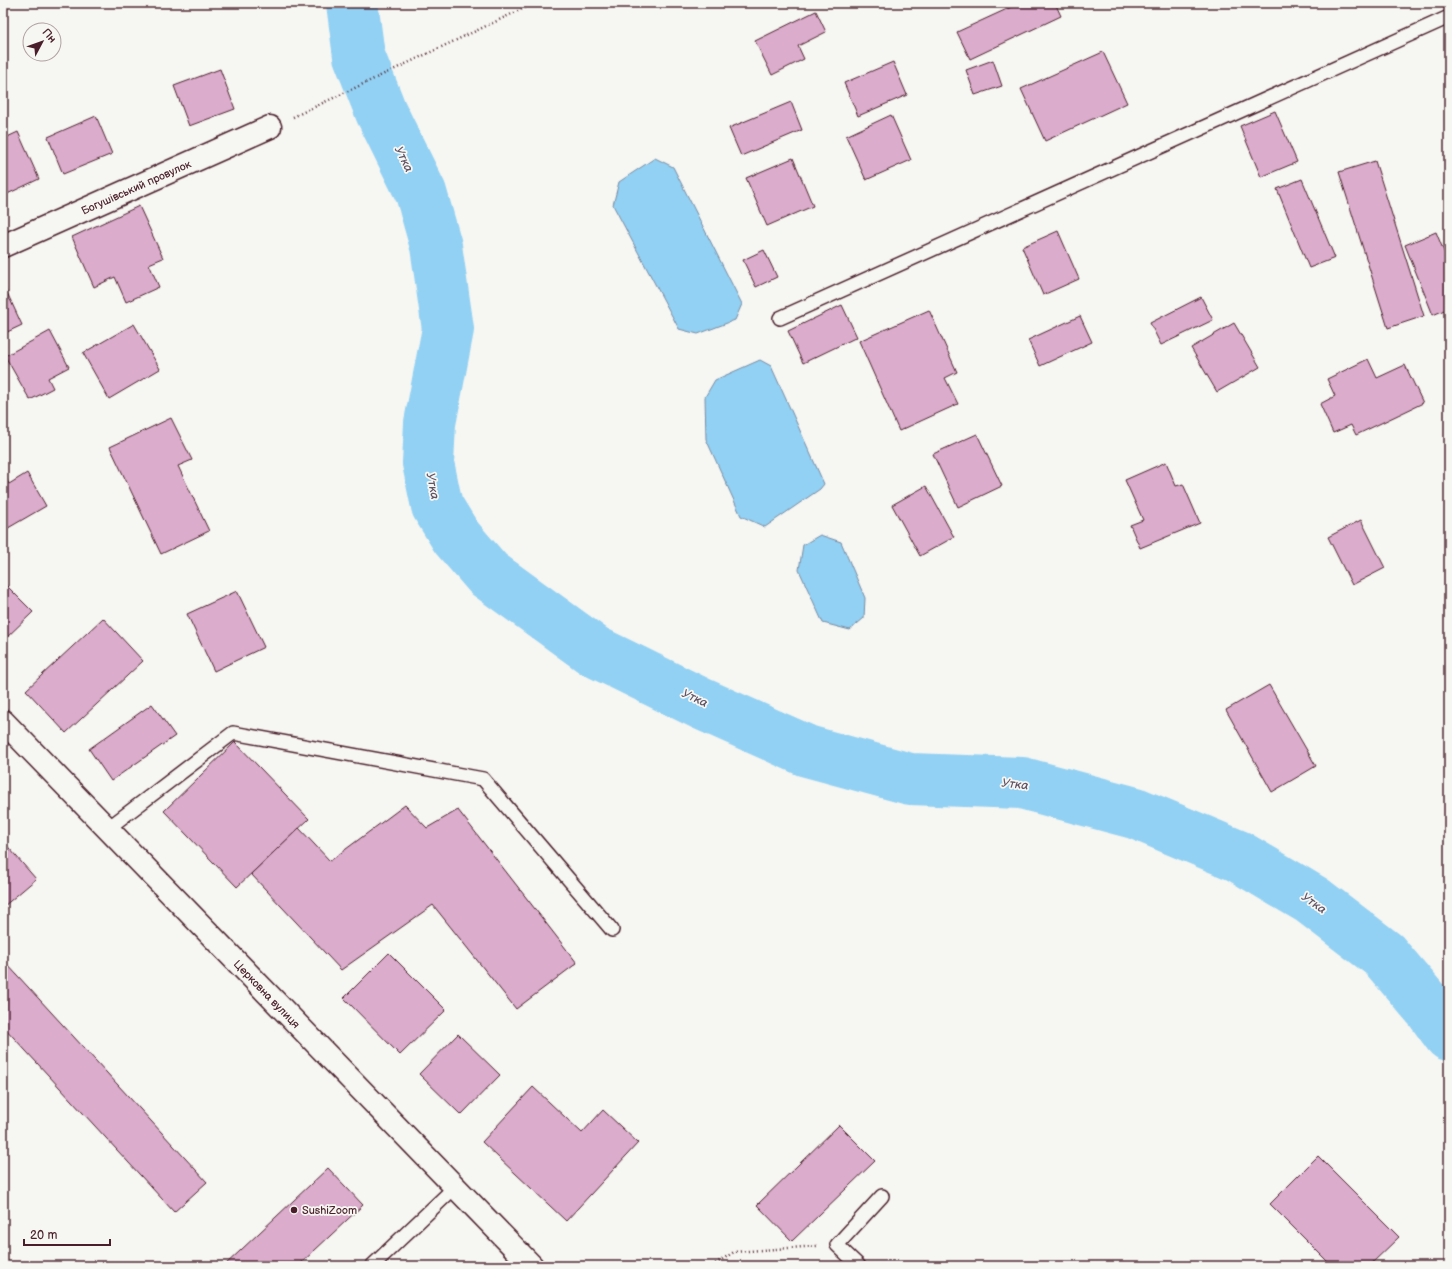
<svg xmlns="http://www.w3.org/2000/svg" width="1452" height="1269" viewBox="0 0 1452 1269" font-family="'Balsamiq Sans',sans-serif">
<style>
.water{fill:#92d1f3;stroke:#758aa3}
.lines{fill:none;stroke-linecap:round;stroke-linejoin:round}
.river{stroke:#92d1f3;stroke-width:52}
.building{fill:#dbaccc;stroke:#4a1f2b}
.service-casing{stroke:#4a1f2b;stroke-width:16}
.minor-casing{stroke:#4a1f2b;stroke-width:25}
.path{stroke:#4a1f2b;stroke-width:2.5;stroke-dasharray:1 3;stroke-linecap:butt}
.service{stroke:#f6f6f2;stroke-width:13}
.minor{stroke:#f6f6f2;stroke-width:22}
.poi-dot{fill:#4a1f2b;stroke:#f6f6f2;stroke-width:1.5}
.labels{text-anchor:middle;stroke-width:3.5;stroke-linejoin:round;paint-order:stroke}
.street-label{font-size:11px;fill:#4a1f2b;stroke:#f6f6f2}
.poi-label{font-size:11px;fill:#4a1f2b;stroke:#f6f6f2;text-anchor:start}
.water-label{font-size:12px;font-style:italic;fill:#605467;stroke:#f6f6f2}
</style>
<rect width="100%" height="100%" fill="#f6f6f2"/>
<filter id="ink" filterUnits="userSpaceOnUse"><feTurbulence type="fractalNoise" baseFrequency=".025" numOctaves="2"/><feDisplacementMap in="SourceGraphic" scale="8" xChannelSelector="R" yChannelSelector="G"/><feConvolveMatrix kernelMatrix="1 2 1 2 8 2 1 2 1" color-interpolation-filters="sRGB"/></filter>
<g filter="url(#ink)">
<!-- water -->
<g class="water">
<polygon points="655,158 673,167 742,304 735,320 698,334 679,329 613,205 619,182"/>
<polygon points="760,360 771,366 824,484 820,489 765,527 741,516 706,439 705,397 715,380"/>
<polygon points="820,535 841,542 865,598 864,618 850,630 823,623 799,570 803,545"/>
</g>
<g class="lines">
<!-- river -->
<polyline class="river" points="352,3 359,56 381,112 421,193 436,246 448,329 430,423 428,463 437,506 456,537 488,574 594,651 702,704 807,751 910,779 1022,783 1135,813 1238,856 1312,900 1384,955 1430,1009 1449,1035"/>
</g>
<!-- building -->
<g class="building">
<polygon points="1020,3 1055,3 1061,16 970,59 957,32"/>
<polygon points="816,11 826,32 798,46 804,59 772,75 755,41"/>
<polygon points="1103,52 1127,103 1045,141 1021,89"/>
<polygon points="993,60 1002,86 975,95 966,70"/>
<polygon points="893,62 907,95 858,116 844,83"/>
<polygon points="220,69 235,109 189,126 174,86"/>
<polygon points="791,102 802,130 741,156 729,128"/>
<polygon points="1275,111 1297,162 1261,177 1240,126"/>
<polygon points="891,115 911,160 866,180 846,136"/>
<polygon points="96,116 112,154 63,174 48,137"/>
<polygon points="18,132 39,179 3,196 3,139"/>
<polygon points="793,158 813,206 767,226 746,178"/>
<polygon points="1375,161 1424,316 1388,328 1339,172"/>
<polygon points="1302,179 1335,258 1309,268 1277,189"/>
<polygon points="139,206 163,258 149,264 159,287 126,302 115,277 94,287 72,237"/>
<polygon points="1058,231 1079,279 1043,295 1022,247"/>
<polygon points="1436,232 1449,264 1449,308 1433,315 1405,245"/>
<polygon points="764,250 777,277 756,287 743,260"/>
<polygon points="3,284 22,325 3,334"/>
<polygon points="1201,297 1213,320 1161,345 1150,323"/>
<polygon points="842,305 857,337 803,363 788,331"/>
<polygon points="929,310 957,372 945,378 958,404 899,431 859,341"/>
<polygon points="1080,316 1092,342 1040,366 1028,340"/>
<polygon points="1234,323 1260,367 1217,392 1191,348"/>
<polygon points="134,324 160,369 109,399 83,353"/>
<polygon points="50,331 69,367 48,378 53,388 30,400 5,356"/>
<polygon points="1368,359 1377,378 1405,365 1423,403 1356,435 1351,425 1333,433 1320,404 1335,396 1327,379"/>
<polygon points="171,418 192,460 178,466 209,531 161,554 110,447"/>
<polygon points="977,434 1002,486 958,507 933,454"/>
<polygon points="1166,462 1176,486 1183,484 1200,523 1140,548 1130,525 1143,520 1125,480"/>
<polygon points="3,473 9,484 27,473 46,506 3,531"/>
<polygon points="926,486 954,537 920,556 892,505"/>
<polygon points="1361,520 1385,568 1352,585 1328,537"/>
<polygon points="3,582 33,612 3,641"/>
<polygon points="237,591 264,647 214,671 187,614"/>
<polygon points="103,618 143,661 66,733 26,690"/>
<polygon points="1269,685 1316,766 1272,792 1226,710"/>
<polygon points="152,704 175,736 111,781 89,749"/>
<polygon points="235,742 309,819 237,887 164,811"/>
<polygon points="405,805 427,828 458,810 577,963 516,1009 433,905 341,970 251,874 299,828 330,861"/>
<polygon points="3,841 36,879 3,907"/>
<polygon points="389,953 446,1010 400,1055 344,998"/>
<polygon points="6,963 207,1182 174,1212 3,1026 3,966"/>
<polygon points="458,1034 500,1075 461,1115 419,1074"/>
<polygon points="533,1087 582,1133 603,1110 638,1143 566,1221 482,1142"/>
<polygon points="839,1125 875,1161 792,1241 757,1205"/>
<polygon points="1318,1156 1399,1237 1369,1266 1332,1266 1270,1204"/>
<polygon points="328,1168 363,1205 298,1266 224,1266"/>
</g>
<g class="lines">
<defs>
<g id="service">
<polyline points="780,318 1449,17"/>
<polyline points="107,829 233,733 483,779 612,930"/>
<polyline points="372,1266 455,1187"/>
<polyline points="859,1266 837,1245 882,1196"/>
</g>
<g id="minor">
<polyline points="3,246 270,127"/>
<polyline points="3,721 532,1266"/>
</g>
</defs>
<!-- service casing -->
<use href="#service" class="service-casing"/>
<!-- minor casing -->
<use href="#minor" class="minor-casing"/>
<!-- path -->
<g class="path">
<polyline points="293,117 535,3"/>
<polyline points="712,1266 734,1252 817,1246"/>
</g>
<!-- service -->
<use href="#service" class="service"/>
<!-- minor -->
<use href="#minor" class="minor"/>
</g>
</g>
<!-- markers -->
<circle class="poi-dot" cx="294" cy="1210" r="4"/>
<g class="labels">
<!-- street labels -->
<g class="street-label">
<text transform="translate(136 187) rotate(-24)" y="4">Богушівський провулок</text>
<text transform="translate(267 994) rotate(46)" y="4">Церковна вулиця</text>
</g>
<!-- poi labels -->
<g class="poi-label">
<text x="302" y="1214">SushiZoom</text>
</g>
<!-- water labels -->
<g class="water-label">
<text transform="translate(404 159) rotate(64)" y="4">Утка</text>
<text transform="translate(433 486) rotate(79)" y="4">Утка</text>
<text transform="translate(695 698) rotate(25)" y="4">Утка</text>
<text transform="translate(1015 784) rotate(6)" y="4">Утка</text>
<text transform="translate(1314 903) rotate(35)" y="4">Утка</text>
</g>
</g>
<!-- margin -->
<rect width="1452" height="1269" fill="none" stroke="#f6f6f2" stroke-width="16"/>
<rect x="8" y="8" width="1436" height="1253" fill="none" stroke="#4a1f2b" stroke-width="1.5" filter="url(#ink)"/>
<!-- north arrow -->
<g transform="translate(42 42) rotate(49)"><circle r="19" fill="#f6f6f2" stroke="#b1a0a2"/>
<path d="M0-3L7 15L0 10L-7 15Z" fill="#4a1f2b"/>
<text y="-6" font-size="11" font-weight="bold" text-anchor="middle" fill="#4a1f2b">Пн</text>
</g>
<!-- scale -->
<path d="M24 1239v6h86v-6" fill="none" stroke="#4a1f2b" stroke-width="2"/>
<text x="30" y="1239" font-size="12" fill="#4a1f2b" stroke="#f6f6f2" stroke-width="3" paint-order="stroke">20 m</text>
</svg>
